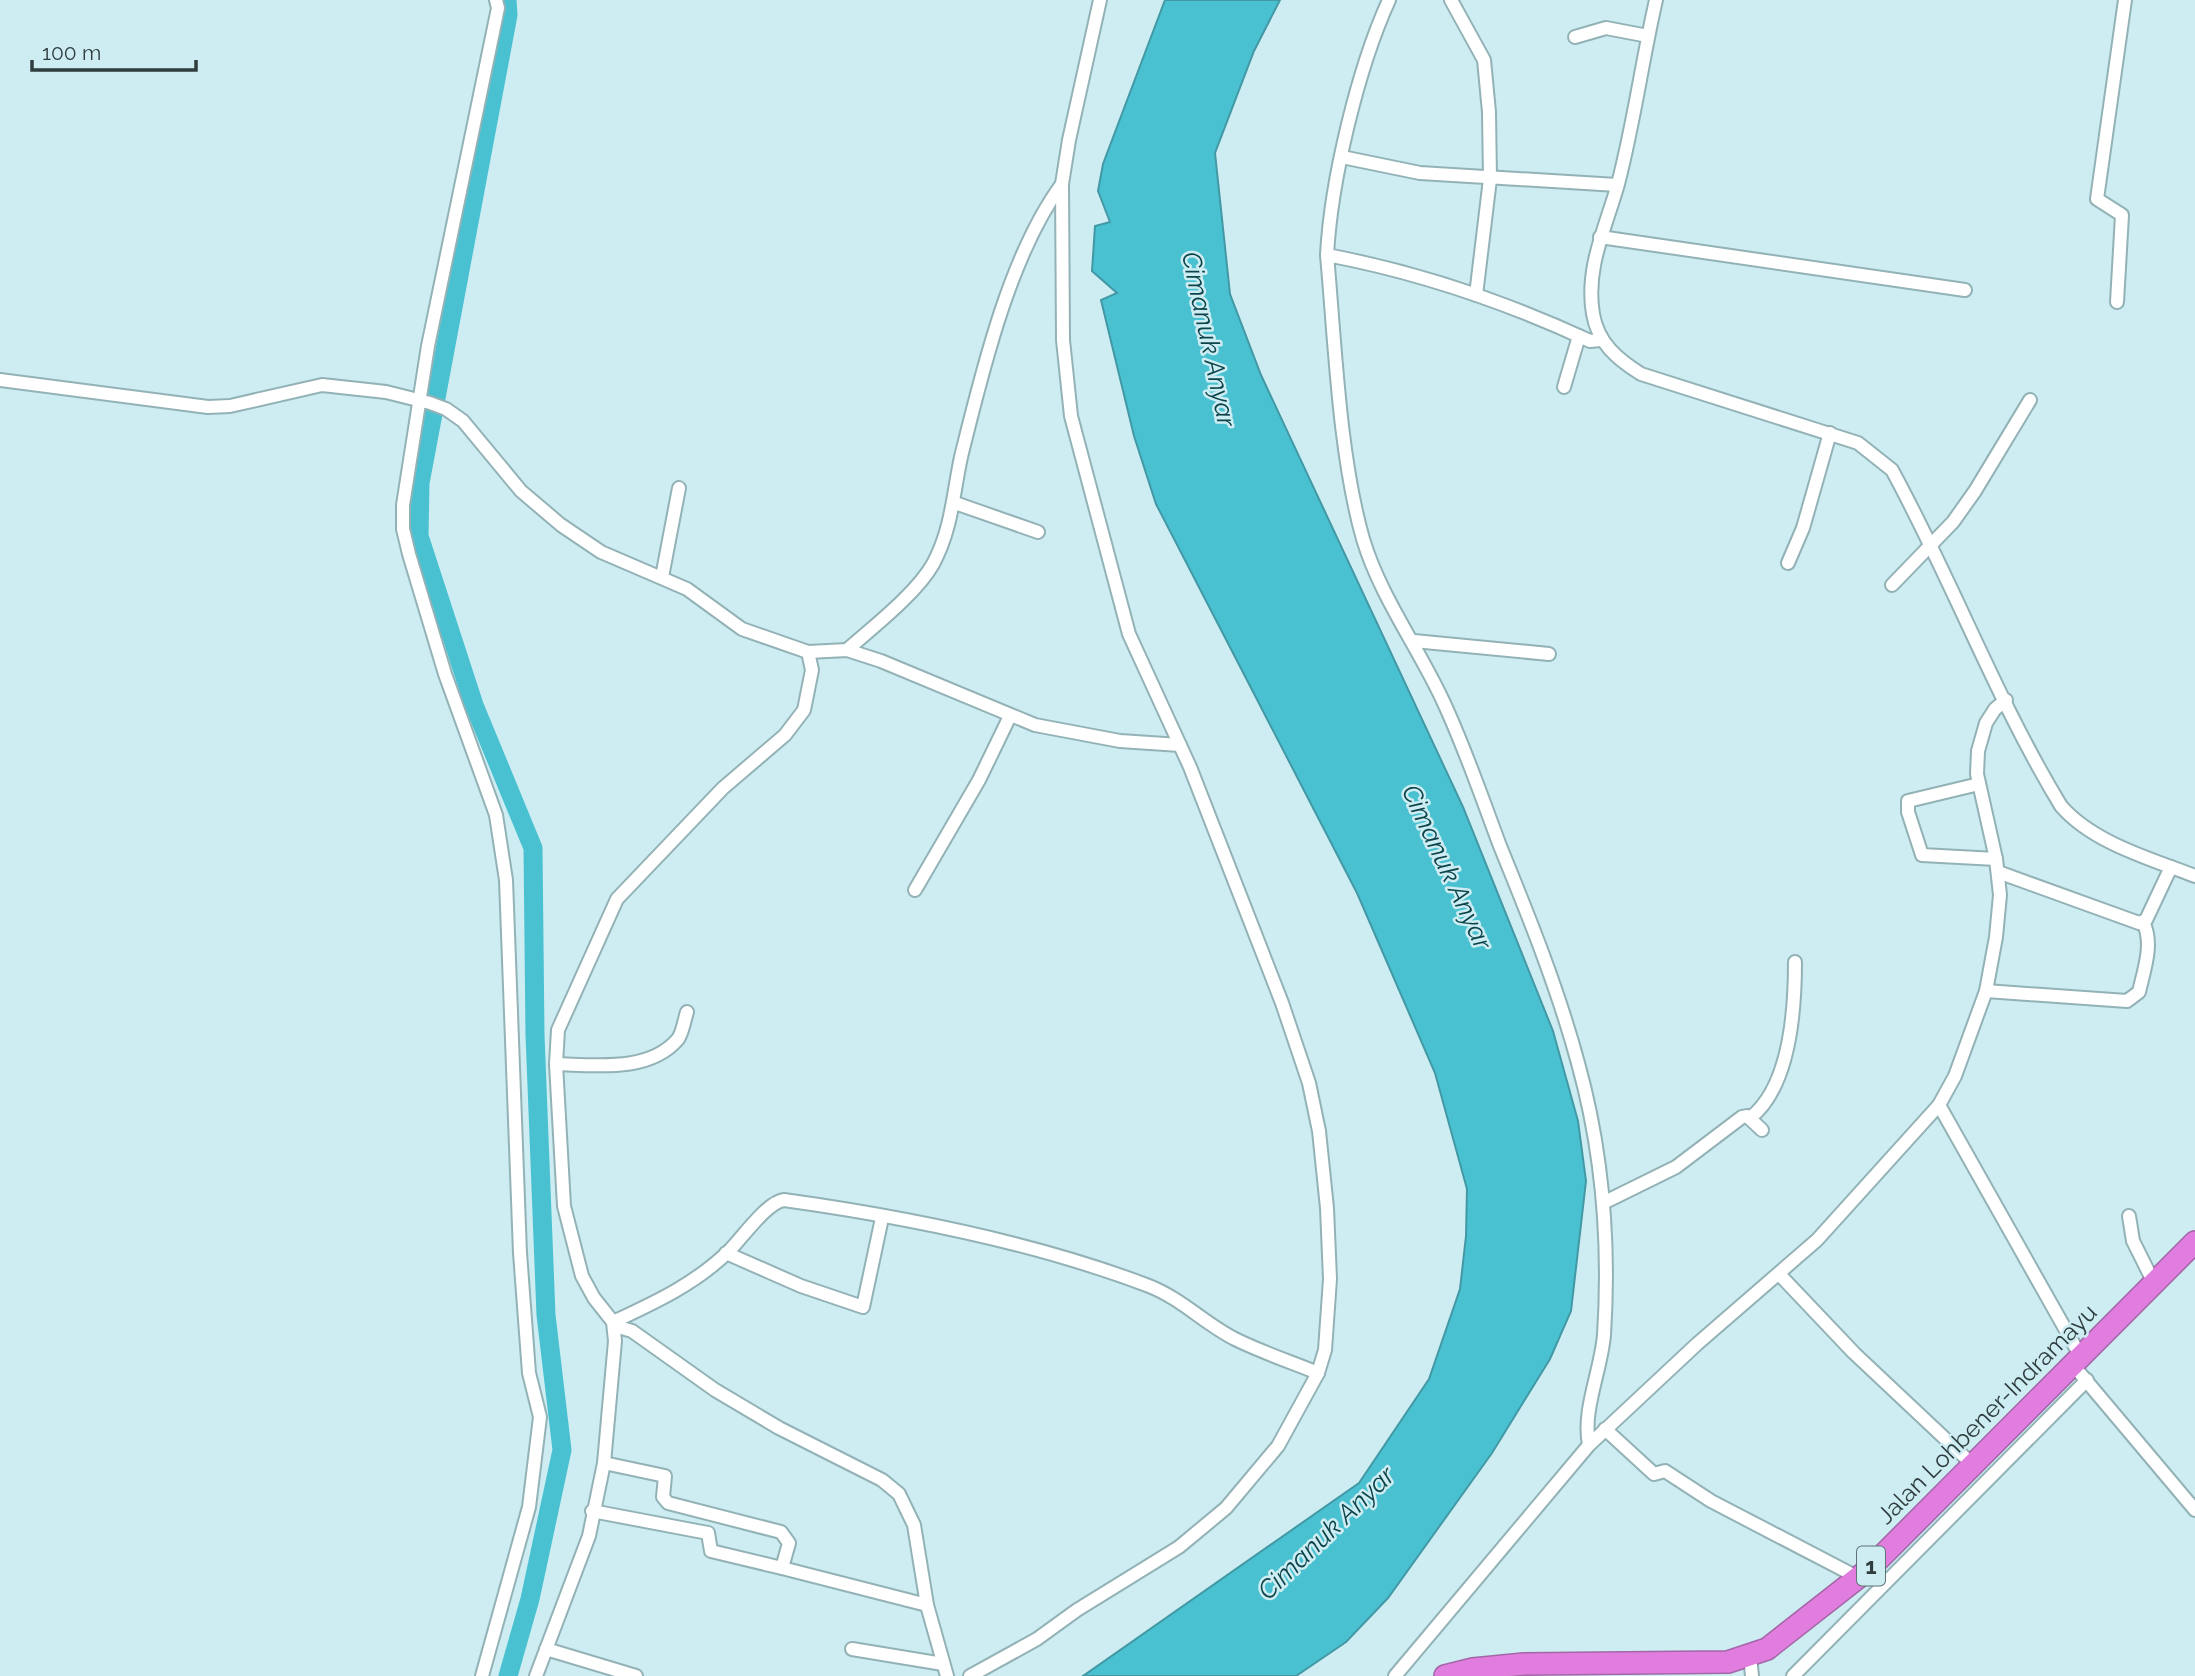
<svg xmlns="http://www.w3.org/2000/svg" width="2195" height="1676" viewBox="0 0 2195 1676" font-family="Raleway,sans-serif">
<style>
.water{fill:#4ac1d1;stroke:#4299a5;stroke-width:2}
.lines{fill:none;stroke-linecap:round;stroke-linejoin:round}
.river{stroke:#4ac1d1;stroke-width:19}
.street-casing{stroke:#93b2b6;stroke-width:16}
.highway-casing{stroke:#a367a7;stroke-width:24}
.street{stroke:#fff;stroke-width:12}
.highway{stroke:#e17ddf;stroke-width:21}
.labels{text-anchor:middle;stroke-width:5;stroke-linejoin:round;paint-order:stroke}
.shield{fill:#cdedf2;stroke:#5f7275;stroke-width:2}
.shield-label{font-size:23px;font-weight:bold;fill:#303d3f}
.street-label{font-size:24px;fill:#303d3f;stroke:#cdedf2}
.water-label{font-size:26px;font-style:italic;fill:#0d434a;stroke:#cdedf2}
</style>
<rect width="100%" height="100%" fill="#cdedf2"/>
<!-- water -->
<polygon class="water" points="1165,0 1280,0 1254,51 1215,153 1230,294 1261,375 1463,807 1553,1031 1578,1121 1586,1181 1571,1311 1550,1359 1492,1453 1388,1598 1346,1642 1296,1676 1083,1676 1359,1483 1429,1379 1460,1289 1466,1236 1467,1189 1435,1073 1357,893 1156,504 1134,436 1101,300 1117,293 1092,271 1095,226 1110,222 1098,191 1103,164"/>
<g class="lines">
<!-- river -->
<polyline class="river" points="507,0 508,15 420,483 419,536 474,705 533,848 535,1035 546,1315 562,1450 530,1599 508,1676"/>
<defs>
<g id="street">
<polyline points="1451,0 1484,60 1489,112 1490,179 1476,295"/>
<path d="M1656 0C1642 61 1634 123 1618 184 1606 227 1585 268 1593 314 1598 343 1617 359 1641 374L1858 443 1892 470C1952 580 1996 699 2061 806 2093 843 2151 859 2195 876"/>
<polyline points="1575,37 1606,28 1648,36"/>
<polyline points="1342,157 1420,173 1617,185"/>
<polyline points="1600,237 1965,290"/>
<path d="M1327 255C1331 180 1358 68 1389 0"/>
<polyline points="2117,302 2122,215 2097,199 2125,0"/>
<polyline points="0,380 208,407 230,406 322,385 386,392 430,403 446,409 463,421 521,491 561,525 601,552 687,589 742,629 808,652 847,650 881,661 1035,725 1120,741 1180,745"/>
<polyline points="1564,387 1579,336"/>
<polyline points="955,503 1038,532"/>
<polyline points="1788,563 1803,528 1830,433"/>
<polyline points="662,577 679,488"/>
<polyline points="1892,585 1953,522 1975,491 2030,400"/>
<polyline points="1414,641 1549,654"/>
<path d="M847 650C873 627 916 594 933 564 952 529 953 494 961 457 982 372 1010 254 1062 184"/>
<polyline points="1979,784 1908,801 1908,812 1922,855 1996,859"/>
<polyline points="1998,872 2139,923 2146,920 2171,867"/>
<polyline points="915,890 979,780 1010,716"/>
<path d="M1986 991 2127 1001 2139 992C2144 970 2154 943 2143 922"/>
<path d="M556 1064C595 1065 649 1073 678 1039 683 1032 684 1021 687 1012"/>
<polyline points="1939,1105 2081,1357"/>
<path d="M1750 1118C1790 1087 1795 1009 1795 962"/>
<polyline points="1605,1202 1676,1167 1742,1117 1747,1116 1762,1130"/>
<polyline points="2129,1216 2133,1241 2154,1283"/>
<polyline points="726,1253 801,1286 863,1307 882,1218"/>
<polyline points="1779,1274 1854,1353 1972,1464"/>
<path d="M613 1322C656 1302 695 1284 729 1251 742 1238 767 1202 784 1200 906 1217 1034 1242 1149 1286 1182 1299 1205 1324 1235 1339 1261 1352 1291 1362 1318 1373"/>
<polyline points="615,1326 632,1331 715,1390 779,1428 882,1480 899,1494 914,1525 927,1605 947,1676"/>
<polyline points="2073,1365 2195,1510"/>
<polyline points="1605,1429 1654,1474 1665,1471 1711,1501 1859,1578"/>
<path d="M1589 1445C1582 1410 1601 1371 1604 1335 1610 1242 1603 1153 1578 1063 1558 989 1529 917 1500 846 1482 798 1465 748 1443 701 1418 647 1380 596 1363 539 1339 455 1335 343 1327 255 1417 272 1506 302 1590 341L1601 340"/>
<polyline points="604,1463 665,1476 663,1497 668,1503 781,1532 789,1543 782,1568 927,1605"/>
<polyline points="592,1511 708,1533 711,1551 782,1568"/>
<polyline points="546,1649 636,1676"/>
<polyline points="852,1649 943,1664"/>
<polyline points="1750,1656 1752,1676"/>
<polyline points="482,1676 529,1507 540,1417 529,1373 520,1253 506,880 496,815 445,674 409,554 403,529 403,505 428,346 498,8 496,0"/>
<polyline points="536,1676 589,1536 604,1463 615,1341 613,1322 594,1298 582,1276 564,1206 556,1064 558,1030 617,899 723,788 785,735 804,710 812,670 808,652"/>
<polyline points="970,1676 1037,1639 1077,1610 1179,1547 1226,1508 1278,1446 1318,1373 1325,1350 1330,1279 1327,1208 1319,1131 1309,1083 1282,1003 1190,767 1129,634 1071,416 1063,340 1062,184 1069,140 1100,0"/>
<polyline points="1395,1676 1589,1445 1697,1344 1817,1240 1939,1105 1955,1076 1986,991 1996,937 2000,895 1996,859 1977,774 1978,751 1986,723 1995,709 2006,700"/>
<polyline points="1793,1676 2087,1380"/>
</g>
<polyline id="highway" points="1445,1676 1473,1669 1524,1664 1728,1662 1767,1649 1869,1569 2195,1242"/>
</defs>
<!-- street casing -->
<use href="#street" class="street-casing"/>
<!-- highway casing -->
<use href="#highway" class="highway-casing"/>
<!-- street -->
<use href="#street" class="street"/>
<!-- highway -->
<use href="#highway" class="highway"/>
</g>
<g class="labels">
<!-- shield labels -->
<rect class="shield" x="1857" y="1546.5" width="28" height="39" rx="5"/>
<g class="shield-label">
<text x="1871" y="1574">1</text>
</g>
<!-- street labels -->
<g class="street-label">
<text transform="translate(1987 1414) rotate(-45)" y="8">Jalan Lohbener-Indramayu</text>
</g>
<!-- water labels -->
<g class="water-label">
<text transform="translate(1209 339) rotate(78)" y="9">Cimanuk Anyar</text>
<text transform="translate(1447 867) rotate(65)" y="9">Cimanuk Anyar</text>
<text transform="translate(1326 1533) rotate(-44)" y="9">Cimanuk Anyar</text>
</g>
</g>
<!-- scale -->
<path d="M32 60v10h164v-10" fill="none" stroke="#303d3f" stroke-width="3.5"/>
<text x="42" y="60" font-size="21" fill="#303d3f" stroke="#cdedf2" stroke-width="5" paint-order="stroke">100 m</text>
</svg>
